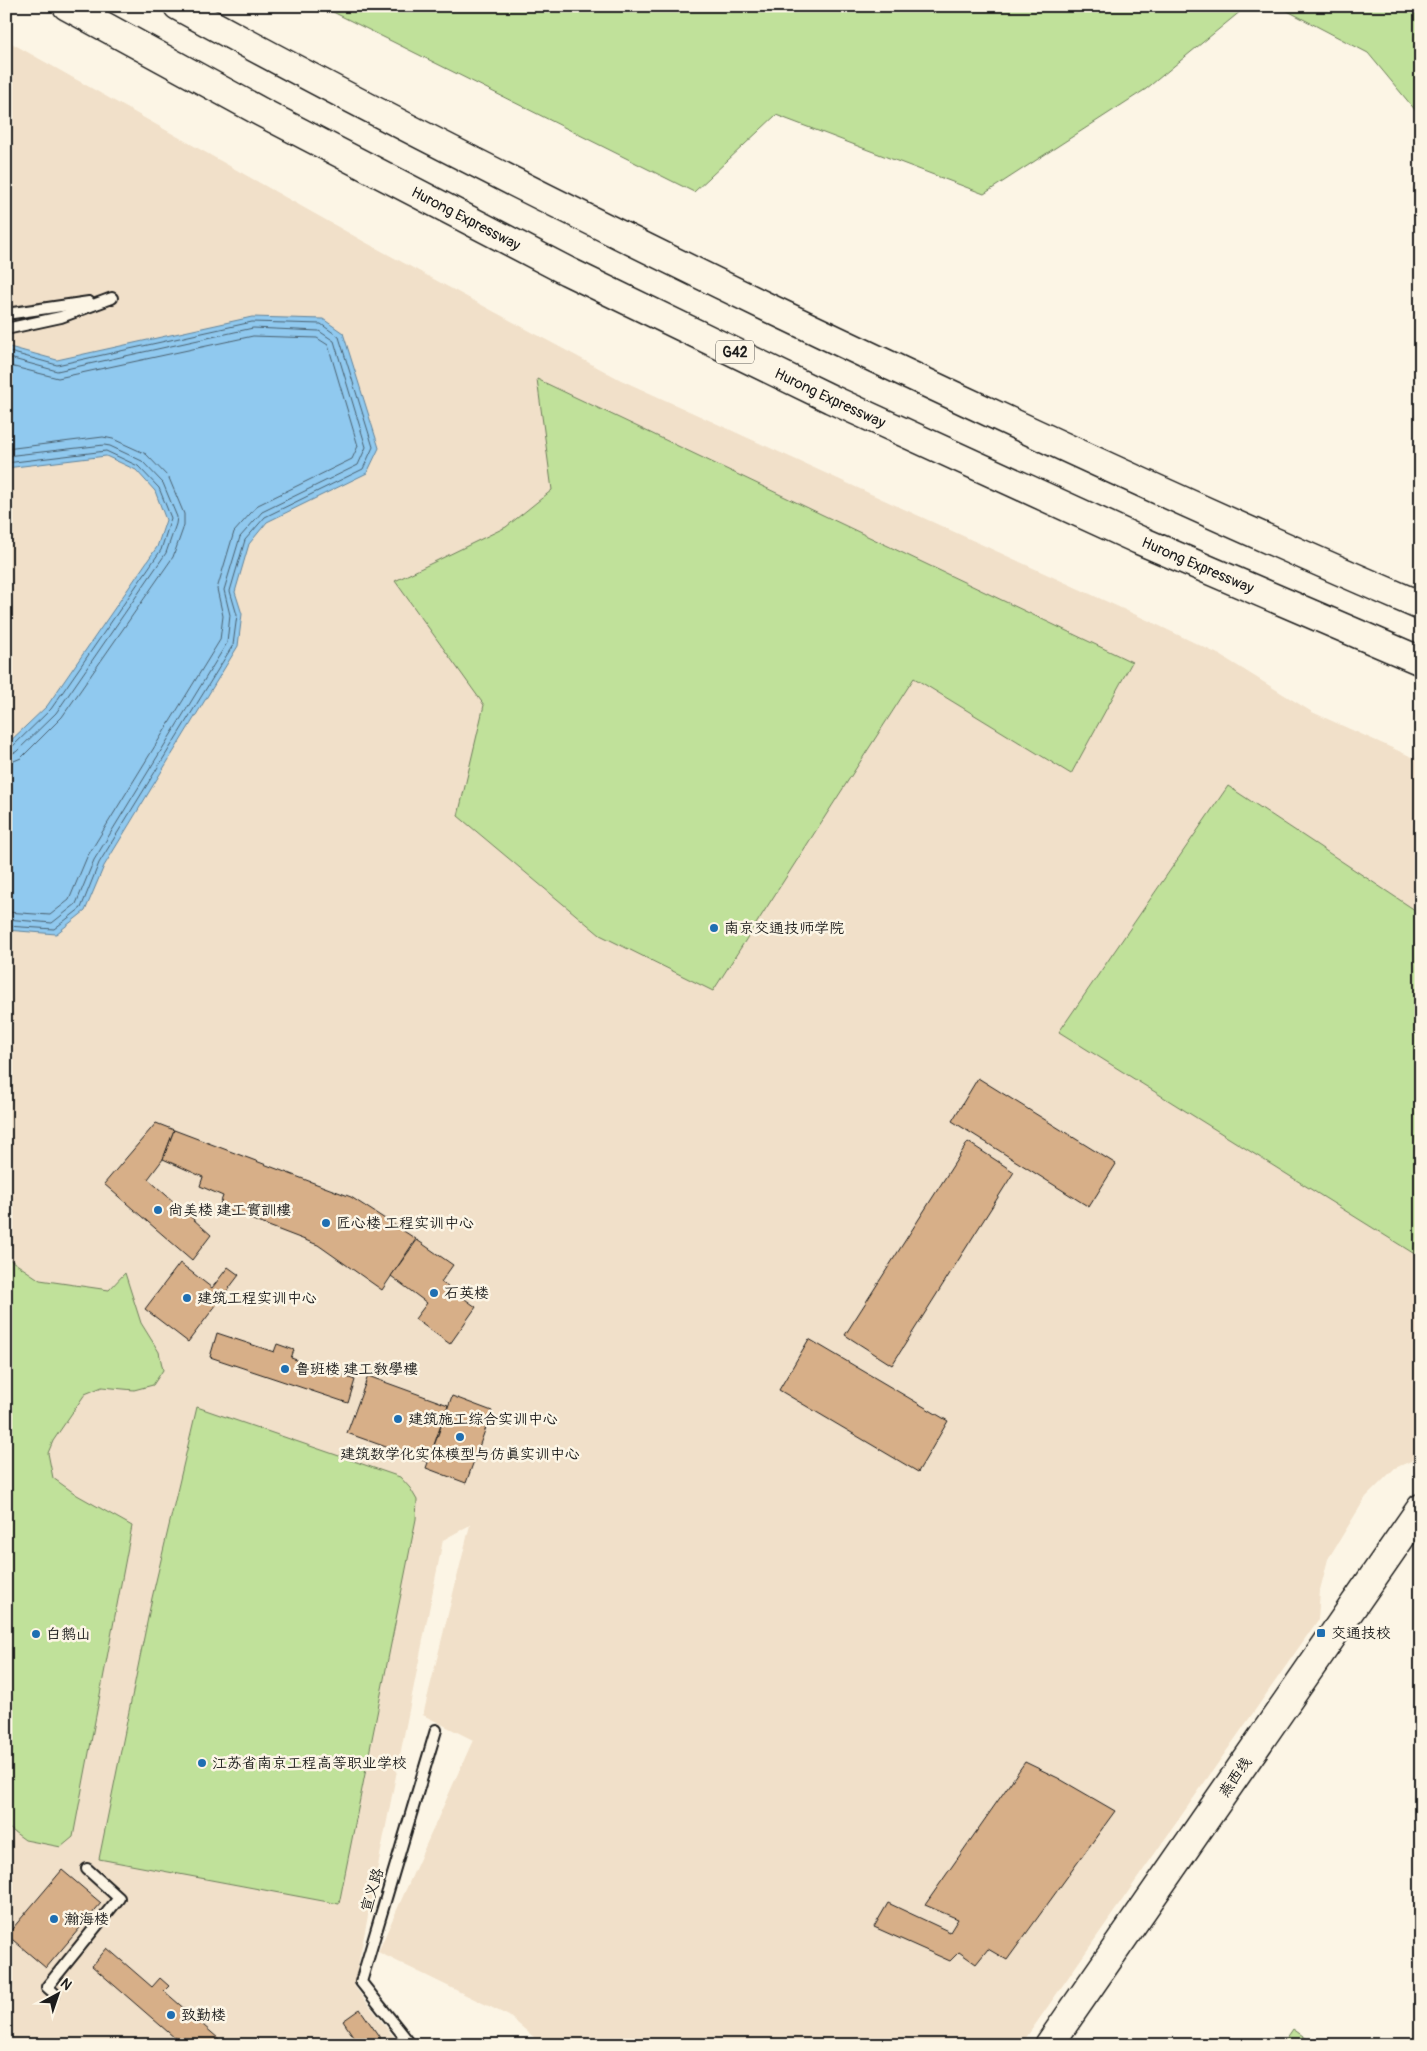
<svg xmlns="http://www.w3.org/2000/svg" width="1427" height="2051" viewBox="0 0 1427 2051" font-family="Pangolin,'LXGW WenKai TC',sans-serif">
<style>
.built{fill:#f1e0c9}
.green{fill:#c0e19a;stroke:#6e7e5b}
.water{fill:#90c9ef;stroke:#62849b}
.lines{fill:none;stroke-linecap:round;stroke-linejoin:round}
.shore{stroke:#4a6170;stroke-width:1}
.building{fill:#d7af88;stroke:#1c1c1c}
.lane-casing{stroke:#1c1c1c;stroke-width:14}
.secondary-casing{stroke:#1c1c1c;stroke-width:31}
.highway-casing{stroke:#1c1c1c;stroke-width:31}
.lane{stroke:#fcf5e5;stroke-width:10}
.secondary{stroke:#fcf5e5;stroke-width:28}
.highway{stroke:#fcf5e5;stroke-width:28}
.poi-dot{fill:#1f6fb2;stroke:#fcf5e5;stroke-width:2}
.labels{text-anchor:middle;stroke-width:5;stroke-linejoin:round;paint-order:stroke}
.shield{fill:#fcf5e5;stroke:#5f5d58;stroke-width:1}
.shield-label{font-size:14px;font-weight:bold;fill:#1c1c1c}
.street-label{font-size:15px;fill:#1c1c1c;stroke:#fcf5e5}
.poi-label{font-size:15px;fill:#1c1c1c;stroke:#fcf5e5;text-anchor:start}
</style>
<rect width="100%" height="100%" fill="#fcf5e5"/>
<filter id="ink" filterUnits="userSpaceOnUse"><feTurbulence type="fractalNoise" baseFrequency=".02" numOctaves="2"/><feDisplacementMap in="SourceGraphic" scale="10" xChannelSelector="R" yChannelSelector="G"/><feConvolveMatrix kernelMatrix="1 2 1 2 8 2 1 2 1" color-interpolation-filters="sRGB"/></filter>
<g filter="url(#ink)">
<!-- built -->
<polygon class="built" points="6,40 363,241 621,380 1145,619 1220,655 1312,712 1421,761 1421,1453 1418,1458 1395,1468 1366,1497 1328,1559 1320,1590 1318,1620 1021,2045 543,2045 509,2016 378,1952 473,1740 423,1715 470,1525 443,1540 354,1986 400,2045 6,2045 6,1361 39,1280 6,1257"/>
<!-- green -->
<g class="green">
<polygon points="321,6 1247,6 1146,89 984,194 776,115 694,192"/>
<polygon points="1278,6 1421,6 1421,117 1368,53"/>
<polygon points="537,379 1132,662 1071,774 914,678 713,991 600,935 458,816 484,705 395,581 506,527 552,490"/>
<polygon points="1228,786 1421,914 1421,1258 1059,1032"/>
<polygon points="6,1257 40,1280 109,1290 125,1273 141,1323 159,1352 163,1370 153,1385 134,1390 102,1387 85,1394 53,1441 48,1453 53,1478 77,1495 132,1526 73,1837 61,1847 25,1840 6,1826"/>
<polygon points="197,1407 400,1477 410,1488 417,1500 416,1519 339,1904 99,1859 152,1598"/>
<polygon points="1293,2029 1316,2045 1282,2045"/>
</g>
<!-- water -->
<polygon class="water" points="252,317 323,319 343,333 379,448 367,473 267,522 249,544 235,592 242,614 238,646 104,866 85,911 56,934 6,930 6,745 47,706 157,547 166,520 155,491 136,470 106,456 6,468 6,346 57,360"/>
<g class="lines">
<!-- shore -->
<g class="shore">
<polyline points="6,351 57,365 252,322 321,324 339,337 373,447 363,469 265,517 245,540 230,591 237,615 233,645 99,863 81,908 54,929 6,926"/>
<polyline points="6,357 57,371 253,328 319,331 334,341 366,447 358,465 262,512 240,537 224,590 230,615 227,643 94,860 76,904 52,923 6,919"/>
<polyline points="6,365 58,378 253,336 317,338 328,345 358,446 352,459 258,505 234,532 217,589 223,616 220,640 87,857 69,900 50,915 6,912"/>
<polyline points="6,449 103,437 113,439 146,454 169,478 184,514 184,526 173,557 62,717 21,758 14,761 6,762"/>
<polyline points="6,456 104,445 110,446 142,461 163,483 177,517 176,524 166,553 56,713 16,752 6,755"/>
<polyline points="6,463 106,451 138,466 159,488 171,518 161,550 51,709 12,747 6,749"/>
</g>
</g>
<!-- building -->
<g class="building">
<polygon points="978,1078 1116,1164 1089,1207 952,1121"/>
<polygon points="156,1123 174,1130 163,1159 148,1179 211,1235 192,1260 104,1184"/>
<polygon points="174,1130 351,1197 416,1239 382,1290 318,1245 219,1207 223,1196 200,1186 203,1177 163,1159"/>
<polygon points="968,1142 1014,1172 892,1365 845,1335"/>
<polygon points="417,1240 453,1265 441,1282 476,1307 450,1344 415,1319 427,1303 391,1276"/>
<polygon points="180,1263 212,1288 228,1267 239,1275 188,1342 145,1309"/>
<polygon points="217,1333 274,1352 277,1344 294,1350 291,1358 355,1380 348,1403 210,1357"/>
<polygon points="809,1339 948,1421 918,1472 779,1390"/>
<polygon points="368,1376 448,1405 428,1462 347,1433"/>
<polygon points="452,1396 492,1411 466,1483 426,1468"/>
<polygon points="1025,1762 1058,1778 1115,1811 1007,1960 988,1949 976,1964 959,1952 950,1961 874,1927 888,1903 950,1932 958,1919 925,1905"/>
<polygon points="62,1870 101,1903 46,1968 7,1935"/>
<polygon points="107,1948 152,1987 160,1978 169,1986 164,1991 219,2039 214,2045 183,2045 92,1966"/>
<polygon points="360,2009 385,2045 359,2045 343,2021"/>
</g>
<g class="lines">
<defs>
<g id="lane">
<polyline points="6,314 89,302"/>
<polyline points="6,329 61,317 112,298"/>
<polyline points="54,1993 47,1987 119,1898 87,1869"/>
<polyline points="411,2045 361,1982 436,1730"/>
</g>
<polyline id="secondary" points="1049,2045 1421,1508"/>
<g id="highway">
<path id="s1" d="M67 6 261 112 567 271 831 399 1139 540 1421 661"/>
<path d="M178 6C373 113 571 212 771 309 986 412 1202 512 1421 606"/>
</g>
</defs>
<!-- lane casing -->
<use href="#lane" class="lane-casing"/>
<!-- secondary casing -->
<use href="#secondary" class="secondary-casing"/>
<!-- highway casing -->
<use href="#highway" class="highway-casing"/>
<!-- lane -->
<use href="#lane" class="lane"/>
<!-- secondary -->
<use href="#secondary" class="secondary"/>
<!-- highway -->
<use href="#highway" class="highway"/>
</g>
</g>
<!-- markers -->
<g class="poi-dot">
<circle cx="714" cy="928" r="5"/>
<circle cx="158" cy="1210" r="5"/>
<circle cx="326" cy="1223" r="5"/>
<circle cx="434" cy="1293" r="5"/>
<circle cx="187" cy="1298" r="5"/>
<circle cx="285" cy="1369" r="5"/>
<circle cx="398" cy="1419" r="5"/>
<circle cx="460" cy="1437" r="5"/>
<rect x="1316" y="1628" width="10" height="10" rx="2.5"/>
<circle cx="36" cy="1634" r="5"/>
<circle cx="202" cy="1763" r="5"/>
<circle cx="54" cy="1919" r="5"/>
<circle cx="171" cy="2015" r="5"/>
</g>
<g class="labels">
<!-- shield labels -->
<rect class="shield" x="716" y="340.5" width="38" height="23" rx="4"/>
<g class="shield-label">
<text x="735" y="357">G42</text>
</g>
<!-- street labels -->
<g class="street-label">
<text dy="5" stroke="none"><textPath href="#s1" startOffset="452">Hurong Expressway</textPath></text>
<text dy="5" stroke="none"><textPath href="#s1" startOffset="858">Hurong Expressway</textPath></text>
<text dy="5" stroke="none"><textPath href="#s1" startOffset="1262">Hurong Expressway</textPath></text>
<text transform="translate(1235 1777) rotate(-55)" y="5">燕西线</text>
<text transform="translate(372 1890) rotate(-73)" y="5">宣义路</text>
</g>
<!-- poi labels -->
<g class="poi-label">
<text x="724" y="933">南京交通技师学院</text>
<text x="168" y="1215">尚美楼 建工實訓樓</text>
<text x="336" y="1228">匠心楼 工程实训中心</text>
<text x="444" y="1298">石英楼</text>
<text x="197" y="1303">建筑工程实训中心</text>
<text x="295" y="1374">鲁班楼 建工教學樓</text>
<text x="408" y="1424">建筑施工综合实训中心</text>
<text x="460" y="1459" text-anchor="middle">建筑数学化实体模型与仿真实训中心</text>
<text x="1331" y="1638">交通技校</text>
<text x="46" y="1639">白鹅山</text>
<text x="212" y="1768">江苏省南京工程高等职业学校</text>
<text x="64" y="1924">瀚海楼</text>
<text x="181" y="2020">致勤楼</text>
</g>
</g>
<!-- margin -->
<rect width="1427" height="2051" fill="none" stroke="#fcf5e5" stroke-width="25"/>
<rect x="12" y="12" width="1402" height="2026" fill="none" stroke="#1c1c1c" stroke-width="2" filter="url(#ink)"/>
<!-- north arrow -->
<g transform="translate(58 1994) rotate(40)" stroke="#fcf5e5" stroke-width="4" paint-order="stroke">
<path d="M0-4L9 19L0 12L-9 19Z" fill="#1c1c1c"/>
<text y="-8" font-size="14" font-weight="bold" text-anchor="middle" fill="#1c1c1c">N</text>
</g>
</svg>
